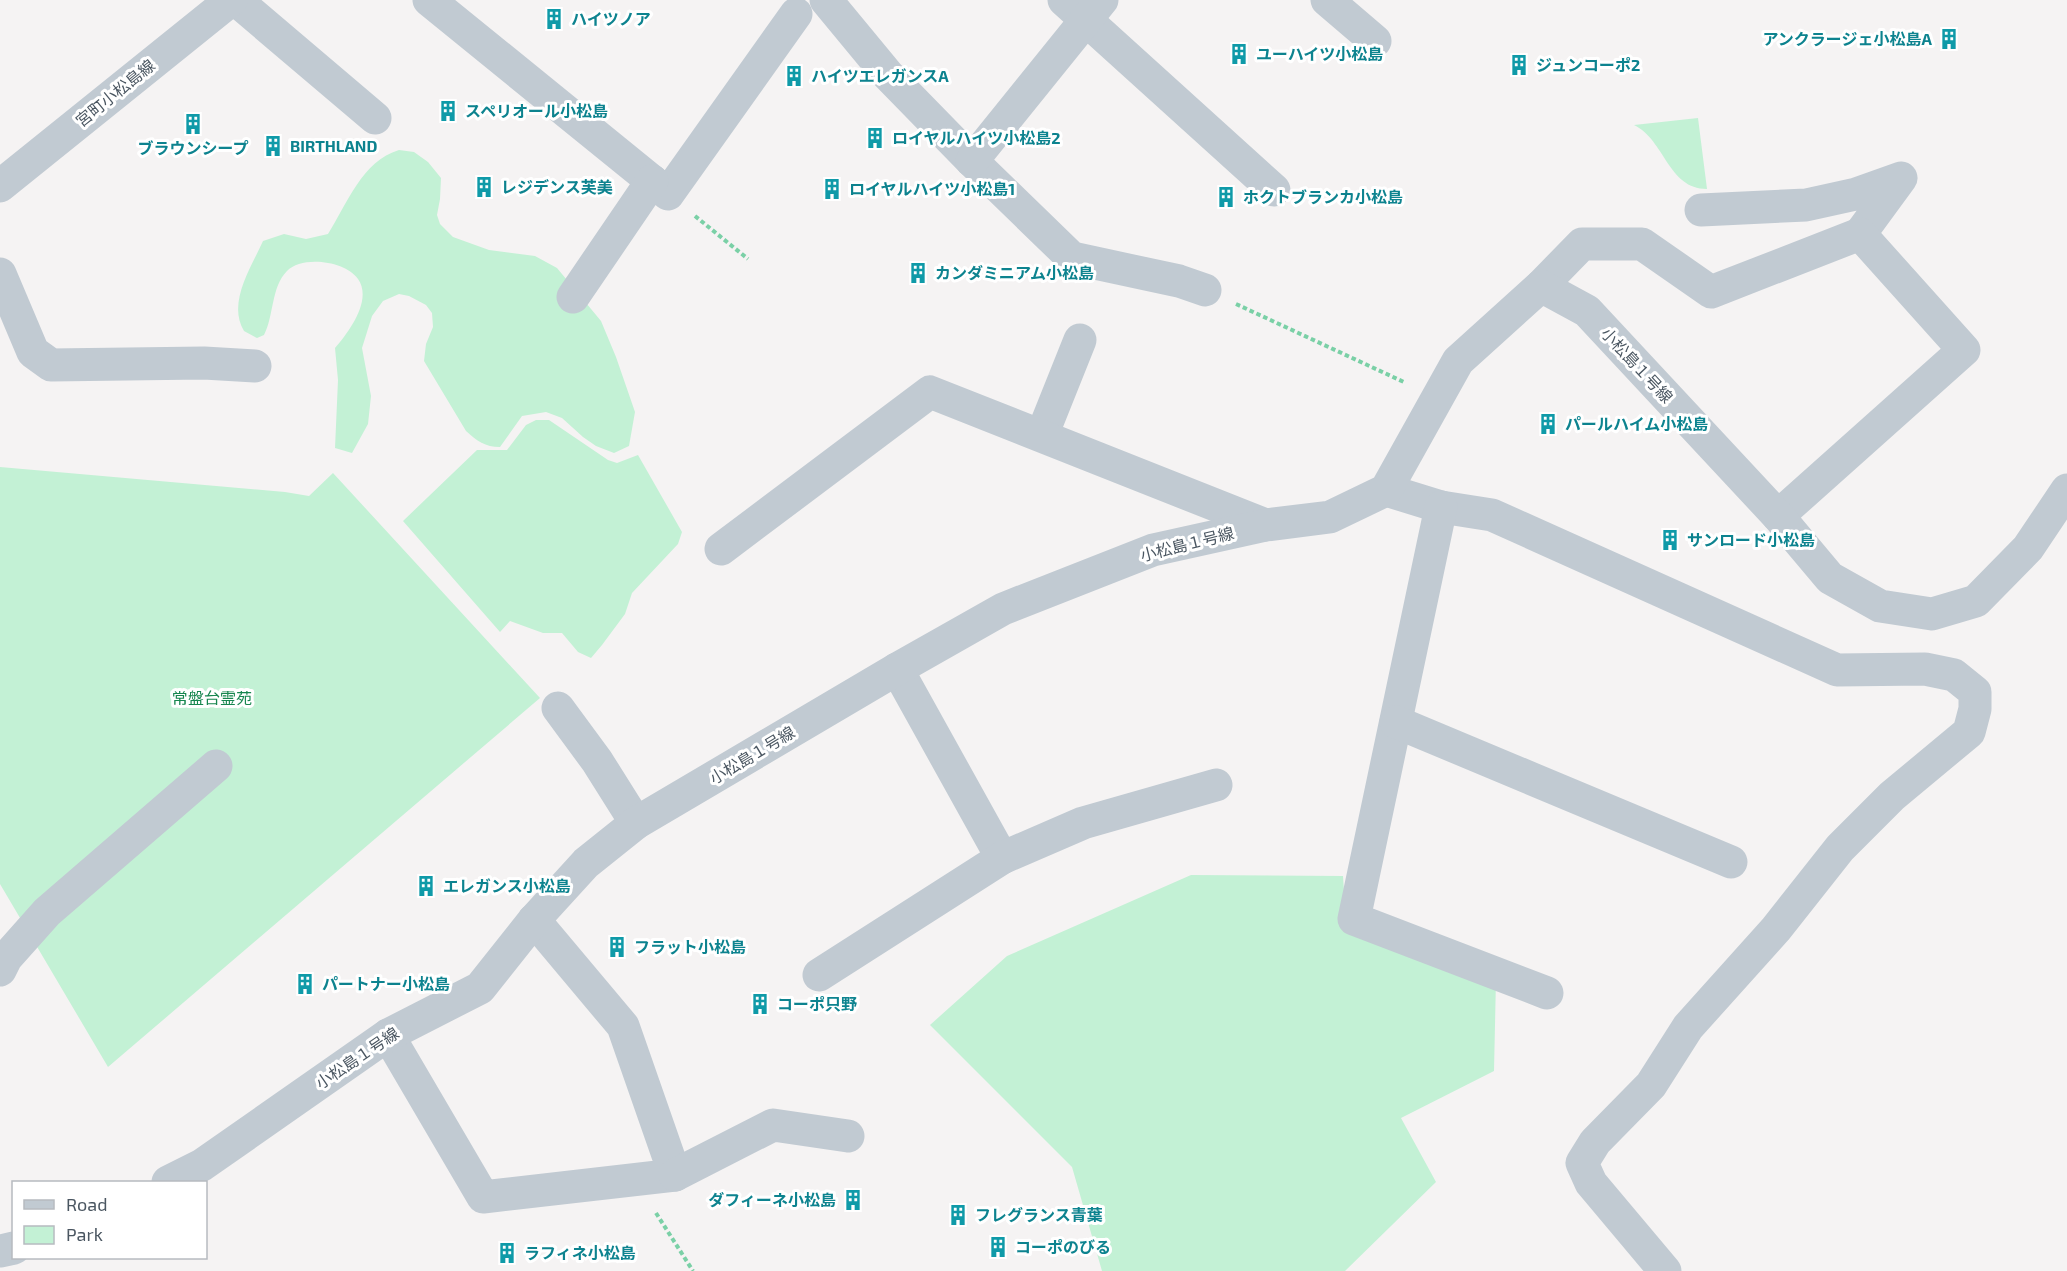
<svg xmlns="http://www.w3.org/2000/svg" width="2067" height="1271" viewBox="0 0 2067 1271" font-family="'Exo 2','Noto Sans JP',sans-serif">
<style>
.green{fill:#c3f1d5}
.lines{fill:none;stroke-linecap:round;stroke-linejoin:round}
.path{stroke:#7ad0a6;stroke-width:4;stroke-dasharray:4.5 3;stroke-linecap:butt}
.minor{stroke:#c1cad2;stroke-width:33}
.labels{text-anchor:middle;stroke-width:6;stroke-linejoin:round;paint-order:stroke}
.culture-label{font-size:16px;font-weight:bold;fill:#0d838f;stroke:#fff;text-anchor:start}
.street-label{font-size:16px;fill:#4a5661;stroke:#fff}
.park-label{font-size:16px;fill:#17864f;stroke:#fff}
</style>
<rect width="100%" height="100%" fill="#f5f3f3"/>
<!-- green -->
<g class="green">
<path d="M1698 118 1707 189C1668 189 1665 140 1634 125Z"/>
<path d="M399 150 414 152 428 162 441 178 440 199 437 215 440 224 453 237 489 250 535 256 557 268 601 321 616 357 635 412 629 446 614 453 596 446 583 437 562 418 546 412 522 416 500 447C485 447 477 441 466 431L424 361 426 344 433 327 432 313 426 305 409 296 399 294 383 301 372 316 362 348 371 396 368 424 352 453 335 448 338 380 335 348C348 333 373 300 358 279 346 261 302 255 287 271 271 287 274 316 264 335L257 338 244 331C227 303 251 268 263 241L284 234 306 239 328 234C347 204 362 161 399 150Z"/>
<polygon points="536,420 549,420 608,460 617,463 638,455 682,532 678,544 632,593 625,614 602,645 591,658 578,652 562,633 543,633 510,621 500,632 403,521 477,450 507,450 526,425"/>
<polygon points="0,467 285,492 309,496 333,473 540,698 108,1067 0,884"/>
<polygon points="1191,875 1343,876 1346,922 1496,979 1494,1071 1401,1118 1436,1182 1345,1271 1102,1271 1072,1167 930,1025 1007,956"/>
</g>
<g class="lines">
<!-- path -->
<g class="path">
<polyline points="695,216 748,259"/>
<polyline points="1236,304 1406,383"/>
<polyline points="656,1213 693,1271"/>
</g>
<!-- minor -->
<g class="minor">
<polyline points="236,0 375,118"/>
<polyline points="429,0 668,194 796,14"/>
<polyline points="826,0 888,75 972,161 1072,258 1179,281 1205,290"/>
<polyline points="1064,0 1274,190"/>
<polyline points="1327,0 1375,41"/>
<polyline points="972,161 1102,0"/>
<polyline points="0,186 231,0"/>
<polyline points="1701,210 1806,205 1856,194 1901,178 1860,234"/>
<polyline points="0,274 33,352 51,365 204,363 255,366"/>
<polyline points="1541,286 1582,244 1642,244 1711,292 1860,234 1964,350 1778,516"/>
<polyline points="573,297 652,181"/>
<polyline points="1042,435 1080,340"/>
<polyline points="1386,490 1441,507 1492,515 1837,670 1925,669 1954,675 1975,692 1975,709 1969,732 1892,796 1840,848 1776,929 1688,1027 1651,1085 1595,1142 1582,1163 1591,1183 1665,1271"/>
<polyline points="1441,507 1354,919 1547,993"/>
<polyline points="721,549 930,392 1266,525"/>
<polyline points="897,669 1002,858"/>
<polyline points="558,708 597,761 636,823"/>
<polyline points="1396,722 1731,862"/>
<polyline points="0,970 6,958 47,912 216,766"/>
<polyline points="819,975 1002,858 1083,823 1216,785"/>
<polyline points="388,1035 483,1197 675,1175 623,1026 534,920"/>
<polyline points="675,1175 773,1125 848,1136"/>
<polyline points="168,1182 202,1165 388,1035 480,988 534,920 586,863 636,823 897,669 1003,609 1153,550 1266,525 1330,517 1386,490 1458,361 1541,286 1587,311 1778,516 1830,578 1880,606 1932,614 1976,601 2028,548 2067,490"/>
<polyline points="0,1251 14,1248"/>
</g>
</g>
<!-- icons -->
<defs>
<symbol id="building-bare" viewBox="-9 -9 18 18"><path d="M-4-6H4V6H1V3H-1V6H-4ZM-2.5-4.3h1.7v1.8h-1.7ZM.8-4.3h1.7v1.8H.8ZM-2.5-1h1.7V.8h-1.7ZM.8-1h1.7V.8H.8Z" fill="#0f9aa8" stroke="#fff" stroke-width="2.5" paint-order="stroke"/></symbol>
</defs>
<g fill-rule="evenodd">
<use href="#building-bare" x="539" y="4" width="30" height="30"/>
<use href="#building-bare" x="1934" y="24" width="30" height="30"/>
<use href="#building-bare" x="1224" y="39" width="30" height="30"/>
<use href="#building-bare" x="1504" y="50" width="30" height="30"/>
<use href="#building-bare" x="779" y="61" width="30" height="30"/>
<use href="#building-bare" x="433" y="96" width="30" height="30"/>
<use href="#building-bare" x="178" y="109" width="30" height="30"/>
<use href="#building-bare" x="860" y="123" width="30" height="30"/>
<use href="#building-bare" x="258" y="131" width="30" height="30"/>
<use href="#building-bare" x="469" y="172" width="30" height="30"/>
<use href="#building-bare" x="817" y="174" width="30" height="30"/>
<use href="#building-bare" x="1211" y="182" width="30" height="30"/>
<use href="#building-bare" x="903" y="258" width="30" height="30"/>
<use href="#building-bare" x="1533" y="409" width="30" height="30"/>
<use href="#building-bare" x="1655" y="525" width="30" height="30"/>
<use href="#building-bare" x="411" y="871" width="30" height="30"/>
<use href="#building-bare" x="602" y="932" width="30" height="30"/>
<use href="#building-bare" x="290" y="969" width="30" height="30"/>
<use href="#building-bare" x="745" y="989" width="30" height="30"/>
<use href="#building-bare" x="838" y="1185" width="30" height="30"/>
<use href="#building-bare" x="943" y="1200" width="30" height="30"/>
<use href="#building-bare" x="983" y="1232" width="30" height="30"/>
<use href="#building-bare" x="492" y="1238" width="30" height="30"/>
</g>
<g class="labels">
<!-- culture labels -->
<g class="culture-label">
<text x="571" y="25">ハイツノア</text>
<text x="1932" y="45" text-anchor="end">アンクラージェ小松島A</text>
<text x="1256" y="60">ユーハイツ小松島</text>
<text x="1536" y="71">ジュンコーポ2</text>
<text x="811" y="82">ハイツエレガンスA</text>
<text x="465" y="117">スペリオール小松島</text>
<text x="892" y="144">ロイヤルハイツ小松島2</text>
<text x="290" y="152">BIRTHLAND</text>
<text x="193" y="154" text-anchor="middle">ブラウンシープ</text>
<text x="501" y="193">レジデンス芙美</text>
<text x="849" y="195">ロイヤルハイツ小松島1</text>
<text x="1243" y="203">ホクトブランカ小松島</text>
<text x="935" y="279">カンダミニアム小松島</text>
<text x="1565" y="430">パールハイム小松島</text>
<text x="1687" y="546">サンロード小松島</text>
<text x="443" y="892">エレガンス小松島</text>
<text x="634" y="953">フラット小松島</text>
<text x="322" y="990">パートナー小松島</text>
<text x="777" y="1010">コーポ只野</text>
<text x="836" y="1206" text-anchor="end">ダフィーネ小松島</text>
<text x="975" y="1221">フレグランス青葉</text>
<text x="1015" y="1253">コーポのびる</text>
<text x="524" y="1259">ラフィネ小松島</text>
</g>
<!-- street labels -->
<g class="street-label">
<text transform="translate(115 93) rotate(-39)" y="6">宮町小松島線</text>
<text transform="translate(1637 365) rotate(47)" y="6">小松島１号線</text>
<text transform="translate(1187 544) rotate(-14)" y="6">小松島１号線</text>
<text transform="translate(752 755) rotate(-31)" y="6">小松島１号線</text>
<text transform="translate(357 1058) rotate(-34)" y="6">小松島１号線</text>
</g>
<!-- park labels -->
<g class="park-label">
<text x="212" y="704">常盤台霊苑</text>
</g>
</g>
<!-- legend -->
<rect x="12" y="1181" width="195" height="78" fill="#ffffff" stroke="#b7bbc0" stroke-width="1.5"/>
<rect x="24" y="1200" width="30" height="9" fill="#c1cad2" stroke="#b7bbc0" stroke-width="1.5"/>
<text x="66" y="1211" font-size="18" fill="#4a5661">Road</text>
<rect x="24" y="1226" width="30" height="18" fill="#c3f1d5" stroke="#b7bbc0" stroke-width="1.5"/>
<text x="66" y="1241" font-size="18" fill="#4a5661">Park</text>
</svg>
